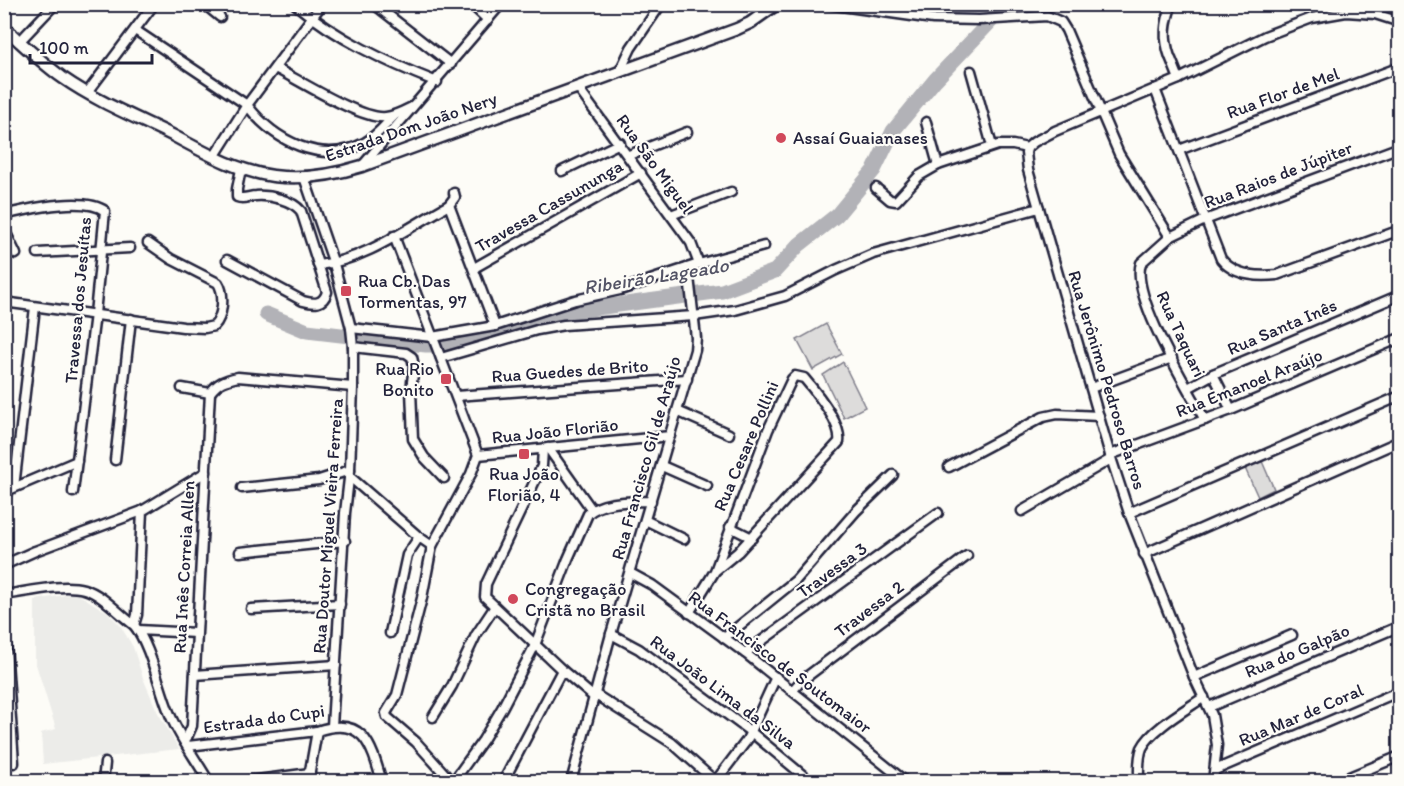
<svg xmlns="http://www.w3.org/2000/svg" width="1404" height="786" viewBox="0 0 1404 786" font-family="Itim,sans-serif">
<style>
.built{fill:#ecece9}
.green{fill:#dddcdb;stroke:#807f8b;stroke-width:1.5}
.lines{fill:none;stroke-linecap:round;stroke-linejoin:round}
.river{stroke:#b2b2b7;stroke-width:15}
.minor-casing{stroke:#22223b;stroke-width:13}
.major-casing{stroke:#22223b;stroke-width:15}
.minor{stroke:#fdfcf7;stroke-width:8}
.major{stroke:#fdfcf7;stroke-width:10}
.poi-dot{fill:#d1495b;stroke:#fdfcf7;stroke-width:2}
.labels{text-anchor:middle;stroke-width:4.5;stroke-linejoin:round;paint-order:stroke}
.street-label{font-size:18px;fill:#22223b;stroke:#fdfcf7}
.poi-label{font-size:18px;fill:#22223b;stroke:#fdfcf7;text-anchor:start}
.water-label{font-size:20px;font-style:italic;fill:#545466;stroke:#fdfcf7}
</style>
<rect width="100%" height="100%" fill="#fdfcf7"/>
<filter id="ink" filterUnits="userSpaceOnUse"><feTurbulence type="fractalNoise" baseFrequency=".0167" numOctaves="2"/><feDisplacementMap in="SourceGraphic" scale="12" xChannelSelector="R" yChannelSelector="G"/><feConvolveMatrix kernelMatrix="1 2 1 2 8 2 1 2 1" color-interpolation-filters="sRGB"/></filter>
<g filter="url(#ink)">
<!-- built -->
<polygon class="built" points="76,593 107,612 120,625 133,647 143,678 157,711 179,749 43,764 41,733 56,729 35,661 35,600"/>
<!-- green -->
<g class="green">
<polygon points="826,324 842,354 813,370 797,340"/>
<polygon points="843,362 865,407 844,418 823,375"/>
<polygon points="1261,459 1274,489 1258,497 1244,466"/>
</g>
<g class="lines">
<!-- river -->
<polyline class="river" points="266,314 307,331 426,345 453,345 574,311 722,291 775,271 799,245 837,215 874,170 893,131 935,80 1007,4"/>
<defs>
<g id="minor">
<polyline points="204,4 220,17"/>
<path d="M295 4C337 39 386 62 437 82"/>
<polyline points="374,4 451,64"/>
<polyline points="471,4 488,20"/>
<polyline points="827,4 933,19 979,20 1047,16 1061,22 1066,30 1119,154 1170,237"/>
<path d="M135 30 247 105C274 141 322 166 364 143 376 137 385 125 395 115"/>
<polyline points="19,42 55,4"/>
<path d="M1170 57C1163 37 1165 23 1172 4"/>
<polyline points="1171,59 1179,79"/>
<path d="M275 68C299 80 361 120 386 117 395 116 404 111 412 107"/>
<polyline points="620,71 631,48 661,4"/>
<polyline points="971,71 992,146"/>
<polyline points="577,87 691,243 699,264"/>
<path d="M1155 89 1221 259C1234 276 1257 277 1277 275L1400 230"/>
<polyline points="87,93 154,4"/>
<polyline points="926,122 938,165"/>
<polyline points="1027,148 1026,153 1028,170 1110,455 1129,513 1194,677 1212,715 1217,745 1213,782"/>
<polyline points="1027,148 1034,142 1055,131 1179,79 1265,36 1312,18 1346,12 1375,14 1400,22"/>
<polyline points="1179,150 1400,67"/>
<polyline points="629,155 687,132"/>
<polyline points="214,157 247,105 322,4"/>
<polyline points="363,165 501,4"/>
<polyline points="562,171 620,143"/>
<polyline points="304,177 334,264 351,328 353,347 353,387 350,470 345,513 332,726"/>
<polyline points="876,188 890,200 896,201 919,176 938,165 998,145 1013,145 1027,148"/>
<polyline points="454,193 455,197 449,205 495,326"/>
<path d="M4 215C28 209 85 196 105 211L95 314 73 492"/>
<polyline points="671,215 731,192"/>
<polyline points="4,229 16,254"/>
<polyline points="394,236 478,455 471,474 432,546 422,598 397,695 386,713 387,717 416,742 452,782"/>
<polyline points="38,253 130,248"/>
<path d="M227 260 303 301C314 304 323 305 327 292L301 211C292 200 270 195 256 196 249 196 244 200 237 197V189L241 169"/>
<path d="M318 265C364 261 409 227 449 205"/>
<polyline points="474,268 641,173"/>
<path d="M4 302 183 327 205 328 214 326C223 317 225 294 218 283L171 259 148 243"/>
<polyline points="351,328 432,337 495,326 575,300 620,290 699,264 764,246"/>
<polyline points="353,347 406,353 412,357 414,366 411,390 413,439 424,457 444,478"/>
<polyline points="441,358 537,330 564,325 694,316 735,310 785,296 836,270 873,254 1039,208"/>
<path d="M182 388 210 393C218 382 225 380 238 377L353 387"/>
<polyline points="1091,388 1172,358"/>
<polyline points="1188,388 1213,374"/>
<polyline points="456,396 687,379"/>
<polyline points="1231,410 1213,374 1400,295"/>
<polyline points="677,411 729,434"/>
<path d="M1205 420C1188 388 1130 296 1141 263L1170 237 1205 220 1400 147"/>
<polyline points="548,448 592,510"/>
<polyline points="543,449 542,466 486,584 485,597 562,670 595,698"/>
<polyline points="478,455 670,436"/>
<polyline points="1110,455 1231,410 1400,338"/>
<polyline points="115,460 131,319"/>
<polyline points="662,466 707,486"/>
<polyline points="949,467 1043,417 1057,414 1099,416"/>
<polyline points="350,477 419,537 432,546"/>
<polyline points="14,487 35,307"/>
<polyline points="242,488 319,480 350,470"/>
<polyline points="4,492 77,461"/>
<polyline points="1022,511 1111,459"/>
<polyline points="1129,513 1400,396"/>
<polyline points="645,520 684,539"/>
<polyline points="730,527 752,538"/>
<polyline points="240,552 345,541"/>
<polyline points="1144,554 1400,441"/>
<polyline points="4,565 35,551 142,511 206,472"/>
<polyline points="630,573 652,585 745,653 906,782"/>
<path d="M4 595C27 592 62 583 84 589 102 594 119 614 134 625 150 644 159 688 169 712 178 736 196 759 209 782"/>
<polyline points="251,609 340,604"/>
<path d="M689 613 715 571 768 430 792 379 795 376 804 378C816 392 842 424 839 442L738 552 715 571"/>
<polyline points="4,617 14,763"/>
<polyline points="134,625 137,615 142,511"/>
<polyline points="138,630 196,633"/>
<polyline points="390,633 407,555 419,537"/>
<polyline points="611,634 639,649 751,732 811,782"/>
<polyline points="724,638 796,580 856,511 893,475"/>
<polyline points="745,653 938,513"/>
<polyline points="195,675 336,665"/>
<polyline points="1194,677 1292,635"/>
<polyline points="793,690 801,681 967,556"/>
<polyline points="596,695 672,743 716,782"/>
<polyline points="1209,707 1400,626"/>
<polyline points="433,717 452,686 476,635 494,608"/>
<polyline points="185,742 192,726 210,393"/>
<path d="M188 746 317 731C363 715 371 744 382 782"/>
<polyline points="1215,770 1400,691"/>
<polyline points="103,782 105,763"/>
<polyline points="241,782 310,773"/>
<polyline points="308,782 317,731"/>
<path d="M453 782 483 740 502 708 535 645 568 559 588 514C602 500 632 502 651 501"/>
<polyline points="503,782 562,670"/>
<polyline points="571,782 611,634 695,350 696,338 688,268"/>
<polyline points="715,782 747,740 776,677"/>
<path d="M1139 782C1139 771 1138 758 1142 748 1151 729 1187 709 1204 697"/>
<polyline points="1337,782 1400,756"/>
</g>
<path id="major" d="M4 27C23 45 42 63 63 78 96 101 135 117 172 135 204 152 236 171 273 176 303 180 333 175 362 166L737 29 750 23 777 4"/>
</defs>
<!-- minor casing -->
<use href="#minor" class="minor-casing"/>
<!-- major casing -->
<use href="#major" class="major-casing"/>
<!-- minor -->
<use href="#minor" class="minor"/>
<!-- major -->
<use href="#major" class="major"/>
</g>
</g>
<!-- markers -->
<g class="poi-dot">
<circle cx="781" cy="138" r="6"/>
<rect x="340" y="285" width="12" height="12" rx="3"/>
<rect x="440" y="373" width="12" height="12" rx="3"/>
<rect x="518" y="448" width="12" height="12" rx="3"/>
<circle cx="513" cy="599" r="6"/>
</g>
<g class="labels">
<!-- street labels -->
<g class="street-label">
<text transform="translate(1283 93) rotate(-20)" y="6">Rua Flor de Mel</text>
<text transform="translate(411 127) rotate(-19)" y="6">Estrada Dom João Nery</text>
<text transform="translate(655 164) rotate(54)" y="6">Rua São Miguel</text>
<text transform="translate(1278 175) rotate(-21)" y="6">Rua Raios de Júpiter</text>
<text transform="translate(549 206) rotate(-30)" y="6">Travessa Cassununga</text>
<text transform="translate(78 300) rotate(-85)" y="6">Travessa dos Jesuítas</text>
<text transform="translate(1282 327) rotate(-23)" y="6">Rua Santa Inês</text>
<text transform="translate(1181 334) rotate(65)" y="6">Rua Taquari</text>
<text transform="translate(570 371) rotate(-4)" y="6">Rua Guedes de Brito</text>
<text transform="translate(1107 380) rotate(73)" y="6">Rua Jerônimo Pedroso Barros</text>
<text transform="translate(1249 383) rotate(-22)" y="6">Rua Emanoel Araújo</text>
<text transform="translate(555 431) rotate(-6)" y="6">Rua João Florião</text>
<text transform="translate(746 446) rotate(-67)" y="6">Rua Cesare Pollini</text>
<text transform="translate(646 458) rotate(-74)" y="6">Rua Francisco Gil de Araújo</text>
<text transform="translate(328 526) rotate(-86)" y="6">Rua Doutor Miguel Vieira Ferreira</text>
<text transform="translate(184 567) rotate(-87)" y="6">Rua Inês Correia Allen</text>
<text transform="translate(832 570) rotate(-36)" y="6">Travessa 3</text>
<text transform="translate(869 609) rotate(-37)" y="6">Travessa 2</text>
<text transform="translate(1297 651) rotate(-23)" y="6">Rua do Galpão</text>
<text transform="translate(780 662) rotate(37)" y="6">Rua Francisco de Soutomaior</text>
<text transform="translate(723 692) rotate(37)" y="6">Rua João Lima da Silva</text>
<text transform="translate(1301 715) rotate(-23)" y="6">Rua Mar de Coral</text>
<text transform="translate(264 719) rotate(-8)" y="6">Estrada do Cupi</text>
</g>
<!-- poi labels -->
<g class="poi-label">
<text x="793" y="144">Assaí Guaianases</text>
<text x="358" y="287">Rua Cb. Das<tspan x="358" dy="21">Tormentas, 97</tspan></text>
<text x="434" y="375" text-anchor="end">Rua Rio<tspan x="434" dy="21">Bonito</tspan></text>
<text x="524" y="480" text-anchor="middle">Rua João<tspan x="524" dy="21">Florião, 4</tspan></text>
<text x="525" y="595">Congregação<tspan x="525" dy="21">Cristã no Brasil</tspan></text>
</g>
<!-- water labels -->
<g class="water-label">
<text transform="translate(656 276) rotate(-9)" y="7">Ribeirão Lageado</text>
</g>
</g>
<!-- margin -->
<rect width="1404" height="786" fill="none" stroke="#fdfcf7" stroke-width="24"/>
<rect x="12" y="12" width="1380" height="762" fill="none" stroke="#22223b" stroke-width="2" filter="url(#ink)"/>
<!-- scale -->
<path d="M30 54v9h122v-9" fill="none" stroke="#22223b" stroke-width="3"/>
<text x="39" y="54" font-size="18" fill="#22223b" stroke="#fdfcf7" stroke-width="4.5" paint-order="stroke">100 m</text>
</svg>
